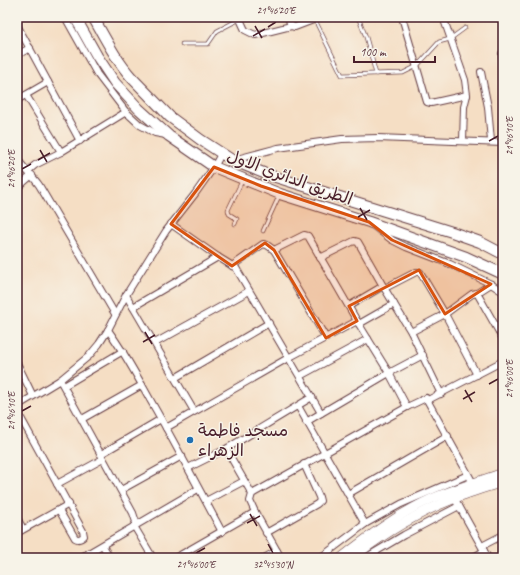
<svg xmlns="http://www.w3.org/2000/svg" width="520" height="575" viewBox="0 0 520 575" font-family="Caveat,'Playpen Sans Arabic',sans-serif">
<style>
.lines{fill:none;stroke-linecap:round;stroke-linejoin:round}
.service-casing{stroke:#643c42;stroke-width:4.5}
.minor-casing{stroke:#643c42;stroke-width:8}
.secondary-casing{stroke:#643c42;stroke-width:10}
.primary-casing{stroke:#643c42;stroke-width:12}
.service{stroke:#fff;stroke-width:3}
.minor{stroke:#fff;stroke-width:6}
.secondary{stroke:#fff;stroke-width:9}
.primary{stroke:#fff;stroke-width:10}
.marked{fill:#d8530f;fill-opacity:0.2;stroke:#d8530f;stroke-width:3;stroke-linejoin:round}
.ticks{fill:none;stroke:#4a1f2b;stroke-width:1.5}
.poi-dot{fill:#1f6fb2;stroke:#f7f3e8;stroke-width:1.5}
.labels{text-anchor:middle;stroke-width:3;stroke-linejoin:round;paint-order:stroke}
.street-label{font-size:17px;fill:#4a1f2b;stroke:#f7f3e8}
.poi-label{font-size:17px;fill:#4a1f2b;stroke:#f7f3e8;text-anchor:start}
.neatline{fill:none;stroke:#4a1f2b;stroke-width:1.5}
.ticks-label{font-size:10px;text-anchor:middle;fill:#4a1f2b}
</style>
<rect width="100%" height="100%" fill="#f7f3e8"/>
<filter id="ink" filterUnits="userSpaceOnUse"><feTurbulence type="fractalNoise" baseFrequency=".025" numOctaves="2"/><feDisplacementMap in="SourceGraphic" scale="8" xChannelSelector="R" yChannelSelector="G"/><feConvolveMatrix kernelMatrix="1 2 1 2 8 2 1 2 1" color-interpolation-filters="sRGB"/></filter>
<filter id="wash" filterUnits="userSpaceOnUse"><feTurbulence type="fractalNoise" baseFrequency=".012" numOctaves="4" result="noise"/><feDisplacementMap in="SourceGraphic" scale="16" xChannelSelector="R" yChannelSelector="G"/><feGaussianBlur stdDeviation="0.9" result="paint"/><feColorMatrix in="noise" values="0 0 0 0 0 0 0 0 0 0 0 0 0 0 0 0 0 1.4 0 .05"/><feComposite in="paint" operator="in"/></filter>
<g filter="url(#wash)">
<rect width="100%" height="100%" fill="#f5dec4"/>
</g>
<g filter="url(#ink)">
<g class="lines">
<defs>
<g id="service">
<polyline points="358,17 366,37 376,74"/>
<polyline points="315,20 342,75 403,73 417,66 439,42 450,39 465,28"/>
<polyline points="97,21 107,17"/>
<polyline points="182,44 208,44 217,31 240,19"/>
<polyline points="235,224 237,219 229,214 228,210 242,181"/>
<polyline points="263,231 279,196"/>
</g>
<g id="minor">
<polyline points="65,17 97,74 126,112 140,125 155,133 166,135"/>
<polyline points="239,17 245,30 255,35 291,26 295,27 321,17"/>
<polyline points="288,17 291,26"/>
<polyline points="402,17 427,102 431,103 467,95"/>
<polyline points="443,17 465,80 467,95 464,107 463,141"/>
<polyline points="17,25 80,141"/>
<polyline points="502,54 503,59"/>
<polyline points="17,55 30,48"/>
<polyline points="481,72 488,107 491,141"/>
<polyline points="26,95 61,152"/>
<polyline points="17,100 48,82"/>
<path d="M17 158C23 168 32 175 39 185L115 314"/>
<polyline points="233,160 278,148 342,139 378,138 503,143"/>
<polyline points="28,171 35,165 61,152 126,112"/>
<polyline points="17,188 32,175"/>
<polyline points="171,224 218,257 236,268 321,413"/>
<polyline points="375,227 392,240 406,247 450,264 491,284 503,292"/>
<polyline points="274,250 326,338"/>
<polyline points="320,258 354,241 358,242 383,286 411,332 441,394"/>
<polyline points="232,266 263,244 267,245 274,250 304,235 308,236 357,321 389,373 407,407 426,398 473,483"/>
<polyline points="491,284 477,293 503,339"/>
<polyline points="385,288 416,272 420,272 445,314 477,375"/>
<polyline points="126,295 194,411"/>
<polyline points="349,306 383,286"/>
<polyline points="133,307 218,257"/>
<polyline points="359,324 394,304"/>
<path d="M108 330C125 353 138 378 152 403 176 445 199 489 222 532"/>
<polyline points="411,332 445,314 472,294 477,293"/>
<polyline points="155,343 249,291"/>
<polyline points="17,363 33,396"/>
<polyline points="300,376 368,339"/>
<polyline points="175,378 269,323"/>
<polyline points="60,380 133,513 136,522 134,526"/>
<polyline points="64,386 123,351"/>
<polyline points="428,400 503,361"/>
<polyline points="17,406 60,380 89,356 99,344 108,330 126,295 166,231 195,194 214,167 221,154"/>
<polyline points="298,406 365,524"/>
<path d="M17 411 83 531 84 536C81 539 78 540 75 538L59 510"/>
<polyline points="82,419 142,385"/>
<polyline points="306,422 389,373 423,355"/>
<polyline points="166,428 288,358 357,321"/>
<polyline points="226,449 252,494"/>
<polyline points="101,454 161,419"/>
<polyline points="188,468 226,449 312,397"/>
<polyline points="57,484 103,459"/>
<polyline points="121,490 182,456"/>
<polyline points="348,494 448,436"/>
<polyline points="206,501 244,481"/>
<polyline points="459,506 488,558"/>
<polyline points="17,518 23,529"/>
<polyline points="134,526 153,558"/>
<polyline points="17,533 69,504"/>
<polyline points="266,533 317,504 320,501 319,497 304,464"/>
<polyline points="103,546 110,558"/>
<polyline points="482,546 503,535"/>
<polyline points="80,558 198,489"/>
<polyline points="175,558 255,512"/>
<polyline points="264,558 277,551"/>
<polyline points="281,558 255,512 250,501 252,494 407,407"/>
<polyline points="320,558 365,524 401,504 468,475"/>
<polyline points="365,558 404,535 459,506 454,498"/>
<polyline points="472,558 484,551"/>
</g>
<g id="secondary">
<path d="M341 558C369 536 398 514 431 499 454 489 479 481 503 473"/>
<path d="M352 558C383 534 417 513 453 499 469 492 487 487 503 482"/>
</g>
<g id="primary">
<polyline points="75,17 97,56 115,83 139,109 169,136 214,167 280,194 369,222 466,257 503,274"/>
<path d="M93 17C105 38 116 60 132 78L170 117 201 140 232 160 266 174 452 232 480 242 503 254"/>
</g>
</defs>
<!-- service casing -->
<use href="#service" class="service-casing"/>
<!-- minor casing -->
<use href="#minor" class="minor-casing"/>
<!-- secondary casing -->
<use href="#secondary" class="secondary-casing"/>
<!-- primary casing -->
<use href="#primary" class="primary-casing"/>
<!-- service -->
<use href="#service" class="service"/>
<!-- minor -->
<use href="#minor" class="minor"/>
<!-- secondary -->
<use href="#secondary" class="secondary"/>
<!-- primary -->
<use href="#primary" class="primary"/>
</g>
</g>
<!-- marked area -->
<path class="marked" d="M214 167 261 186 369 222 392 240 491 284 445 314 419 270 349 306 357 321 326 338 274 250 265 243 232 266 171 224Z"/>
<!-- ticks -->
<path class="ticks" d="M255 26 262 38M268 27 276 22M253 36 265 29M489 141 498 136M40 150 47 162M38 160 50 153M22 169 31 164M360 208 367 220M358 217 370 210M145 332 152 344M143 342 155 335M489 384 498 379M465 390 472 402M463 399 475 392M22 411 31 406M250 514 257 526M247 523 260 516M268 544 273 553M196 553 205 548"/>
<!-- markers -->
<circle class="poi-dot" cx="190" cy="440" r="4"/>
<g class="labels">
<!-- street labels -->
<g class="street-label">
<text transform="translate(290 177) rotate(20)" y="6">الطريق الدائري الاول</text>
</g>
<!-- poi labels -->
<g class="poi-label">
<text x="198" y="436">مسجد فاطمة<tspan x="198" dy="20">الزهراء</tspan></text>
</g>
</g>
<!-- margin -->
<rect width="520" height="575" fill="none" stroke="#f7f3e8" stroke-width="44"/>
<!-- scale -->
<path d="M354 56v6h81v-6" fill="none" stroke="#4a1f2b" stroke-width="2"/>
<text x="360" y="56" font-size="12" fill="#4a1f2b" stroke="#f7f3e8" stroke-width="3" paint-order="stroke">100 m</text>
<rect x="22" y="22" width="476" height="531" class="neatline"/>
<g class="ticks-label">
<text x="276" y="14">21°46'20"E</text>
<text transform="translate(509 136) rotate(-90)" y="4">21°46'10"E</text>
<text transform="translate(11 169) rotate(-90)" y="4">21°46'20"E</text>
<text transform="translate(509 379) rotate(-90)" y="4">21°46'00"E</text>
<text transform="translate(11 411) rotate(-90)" y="4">21°46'10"E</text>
<text x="196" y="568">21°46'00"E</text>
<text x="273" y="568">32°45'30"N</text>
</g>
</svg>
